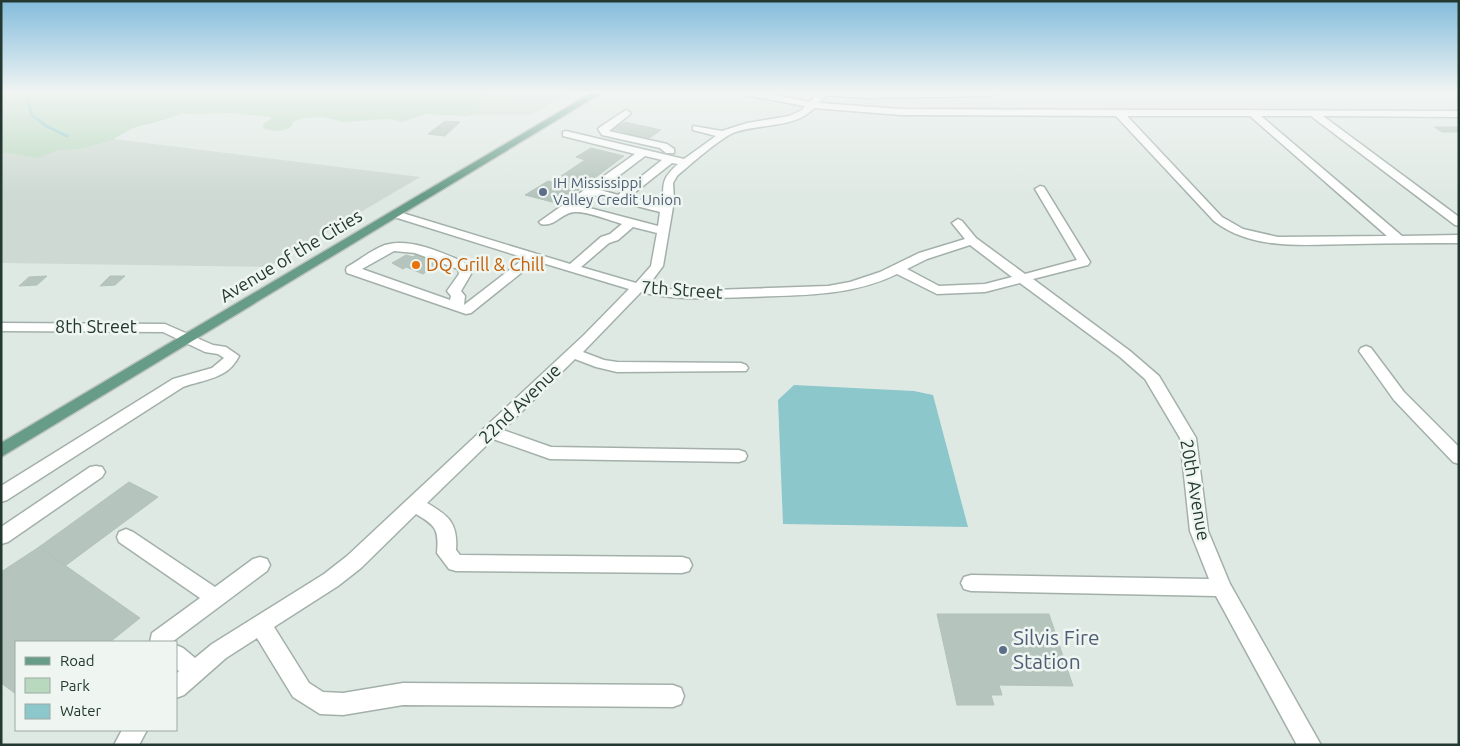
<svg xmlns="http://www.w3.org/2000/svg" width="1460" height="746" viewBox="0 0 1460 746" font-family="Ubuntu,sans-serif">
<style>
.built{fill:#ced9d3}
.green{fill:#b9d9bf}
.water{fill:#8bc7cb}
.lines{fill:none;stroke-linecap:round;stroke-linejoin:round}
.stream{stroke:#8bc7cb;stroke-width:3}
.building{fill:#b5c4bd;stroke:#b2c2ba}
.minor-casing{stroke:#a3b0aa;stroke-width:3}
.major-casing{stroke:#bdc3c1;stroke-width:3}
.minor{fill:#fff;fill-rule:evenodd}
.major{fill:#679c89;fill-rule:evenodd}
.service-dot{fill:#5c6f8a;stroke:#eff6f2;stroke-width:2}
.food-dot{fill:#e8710a;stroke:#eff6f2;stroke-width:2}
.labels{text-anchor:middle;stroke-width:5;stroke-linejoin:round;paint-order:stroke}
.far-service-label{font-size:15px;fill:#4e5e75;stroke:#eff6f2;text-anchor:start}
.street-label{font-size:18px;fill:#223830;stroke:#eff6f2}
.food-label{font-size:18px;fill:#c56008;stroke:#eff6f2;text-anchor:start}
.near-service-label{font-size:21px;fill:#4e5e75;stroke:#eff6f2;text-anchor:start}
</style>
<rect width="100%" height="100%" fill="#dfe9e4"/>
<!-- built -->
<polygon class="built" points="1,92 572,92 531,115 145,111 106,138 420,177 268,267 1,263"/>
<!-- green -->
<path class="green" d="M1 92H495L481 101 479 109 474 114 467 116 425 114 403 122 388 119 344 122 323 117 303 118 293 122 292 126C283 132 272 132 263 128L264 123 272 118 271 117 234 113 181 114 160 121 133 128 110 141 78 149 58 150 38 158 1 152Z"/>
<!-- water -->
<polygon class="water" points="794,385 914,391 933,395 968,527 783,524 778,400"/>
<g class="lines">
<!-- stream -->
<polyline class="stream" points="26,92 32,115 46,126 67,136"/>
</g>
<!-- building -->
<g class="building">
<polygon points="445,121 460,122 445,136 428,134"/>
<polygon points="625,122 661,130 648,139 613,129"/>
<polygon points="1434,127 1459,127 1459,132 1442,132"/>
<polygon points="591,148 624,156 560,204 525,195 548,181 552,182 585,160 576,157"/>
<polygon points="417,254 438,263 423,274 406,267 403,269 392,263 406,255 413,257"/>
<polygon points="47,276 37,285 19,286 29,277"/>
<polygon points="110,276 125,276 115,285 100,286"/>
<polygon points="129,482 158,497 65,566 39,547"/>
<polygon points="39,547 140,618 110,642 16,642 16,694 1,683 1,572"/>
<polygon points="937,614 1049,614 1073,686 999,685 1002,695 991,695 994,705 957,705"/>
</g>
<g class="lines">
<defs>
<g id="minor">
<path d="M742 92H759L810 102 819 92 995 93 991 96 865 98 826 95 819 103 901 109 1459 111V117L1323 116 1459 217V226L1455 225 1311 116H1261L1402 236 1459 235V243C1424 243 1390 243 1355 244 1308 244 1254 252 1214 221L1116 116 901 115 814 108C795 129 759 123 733 133 718 140 691 164 677 176L673 183 674 201 663 266 648 286 660 289 713 290 828 286 850 282 880 272 919 253 965 239 952 223 958 219 962 221 976 238 1025 274 1077 260 1035 189 1040 186 1044 187 1090 262 1088 265 1033 279 1130 351 1159 376 1196 438 1208 531 1230 584 1321 745H1297L1216 596 971 591 964 589 961 583 964 577 971 575 1209 579 1190 531 1180 438 1145 379 1120 357 1020 283 985 292 937 294 897 274C850 297 798 295 748 297 712 298 676 301 641 292L583 352 604 360 617 362 741 363 746 365 748 368 746 371 617 372 596 367 575 359 503 430 551 447 739 450 745 452 747 456 745 460 739 462 550 459 493 439 427 503C449 516 458 523 456 550L460 555 682 557 689 559 692 565 689 571 682 573 456 571 449 569 437 553C439 529 436 526 416 514L361 568 338 586 274 627 309 683 323 692 343 693 403 683 673 685 681 688 684 696 681 704 673 707 403 705 343 715 320 714 293 697 257 638 226 658 184 695 176 698V674L179 671 176 669V645L183 648 195 658 212 644 324 574 347 556 584 335 629 289 536 261 471 313 466 314 347 273 346 270 347 267C360 260 371 250 385 245 411 237 445 254 468 264L471 274 461 291 465 296 464 305 525 258 391 216 389 214 391 212H399L570 264 601 237 610 234 622 224C609 220 589 212 576 212 563 211 554 228 541 224L539 222 635 154 563 136V132L566 131 684 159 716 136 693 130V126L722 131 747 123 789 116 802 110 805 106 746 95ZM1127 116H1250L1387 236 1278 237 1243 229 1222 217ZM645 156 662 160 618 195 600 190ZM672 163 678 164C659 181 665 184 662 205L629 197ZM593 195 660 212 658 226 578 205ZM633 227 657 233 651 266 636 283 581 267 609 243 618 240ZM970 245 1012 277 985 284 939 286 907 269 927 259ZM394 251 415 253 458 269 459 274 447 291 451 296 450 300 362 269Z"/>
<polygon points="626,110 631,113 629,115 609,131 667,144 674,149 674,153 666,153 660,148 602,135 598,129 600,127"/>
<path d="M1 323 165 324 213 345 226 347 239 356C228 379 205 379 183 387L7 500 1 502V486L173 379 212 368 224 358 218 354 205 352 163 332 1 331Z"/>
<polygon points="1366,346 1371,348 1404,392 1459,447 1459,464 1453,462 1394,400 1359,351 1361,348"/>
<polygon points="96,466 102,467 105,472 102,477 8,542 1,544 1,527 90,467"/>
<polygon points="126,529 133,532 215,587 253,559 260,557 267,559 270,565 267,571 172,642 150,642 152,633 200,598 119,542 117,537 119,532"/>
<polygon points="122,730 147,730 139,745 114,745"/>
</g>
<polygon id="major" points="593,92 603,92 1,457 1,443"/>
</defs>
<!-- minor casing -->
<use href="#minor" class="minor-casing"/>
<!-- major casing -->
<use href="#major" class="major-casing"/>
<!-- minor -->
<use href="#minor" class="minor"/>
<!-- major -->
<use href="#major" class="major"/>
</g>
<!-- sky -->
<linearGradient id="sky" x2="0" y2="1"><stop stop-color="#83bcdc"/><stop offset="0.47" stop-color="#f1f5f3"/><stop offset="1" stop-color="#f1f5f3" stop-opacity="0"/></linearGradient>
<rect width="1460" height="196" fill="url(#sky)"/>
<!-- markers -->
<g class="service-dot">
<circle cx="543" cy="192" r="5"/>
<circle cx="1003" cy="650" r="5"/>
</g>
<circle class="food-dot" cx="416" cy="265" r="5"/>
<g class="labels">
<!-- far-service labels -->
<g class="far-service-label">
<text x="553" y="188">IH Mississippi<tspan x="553" dy="17">Valley Credit Union</tspan></text>
</g>
<!-- street labels -->
<g class="street-label">
<text transform="translate(291 256) rotate(-31)" y="6">Avenue of the Cities</text>
<text transform="translate(682 290) rotate(4)" y="6">7th Street</text>
<text x="96" y="333">8th Street</text>
<text transform="translate(520 404) rotate(-44)" y="6">22nd Avenue</text>
<text transform="translate(1195 490) rotate(80)" y="6">20th Avenue</text>
</g>
<!-- food labels -->
<g class="food-label">
<text x="426" y="271">DQ Grill &amp; Chill</text>
</g>
<!-- near-service labels -->
<g class="near-service-label">
<text x="1013" y="645">Silvis Fire<tspan x="1013" dy="24">Station</tspan></text>
</g>
</g>
<!-- border -->
<rect width="1460" height="746" fill="none" stroke="#223830" stroke-width="5"/>
<!-- legend -->
<rect x="15" y="641" width="162" height="90" fill="#eff6f2" stroke="#9daaa4"/>
<rect x="25" y="657" width="25" height="8" fill="#679c89" stroke="#9daaa4"/>
<text x="60" y="666" font-size="15" fill="#223830">Road</text>
<rect x="25" y="678" width="25" height="15" fill="#b9d9bf" stroke="#9daaa4"/>
<text x="60" y="691" font-size="15" fill="#223830">Park</text>
<rect x="25" y="704" width="25" height="15" fill="#8bc7cb" stroke="#9daaa4"/>
<text x="60" y="716" font-size="15" fill="#223830">Water</text>
</svg>
